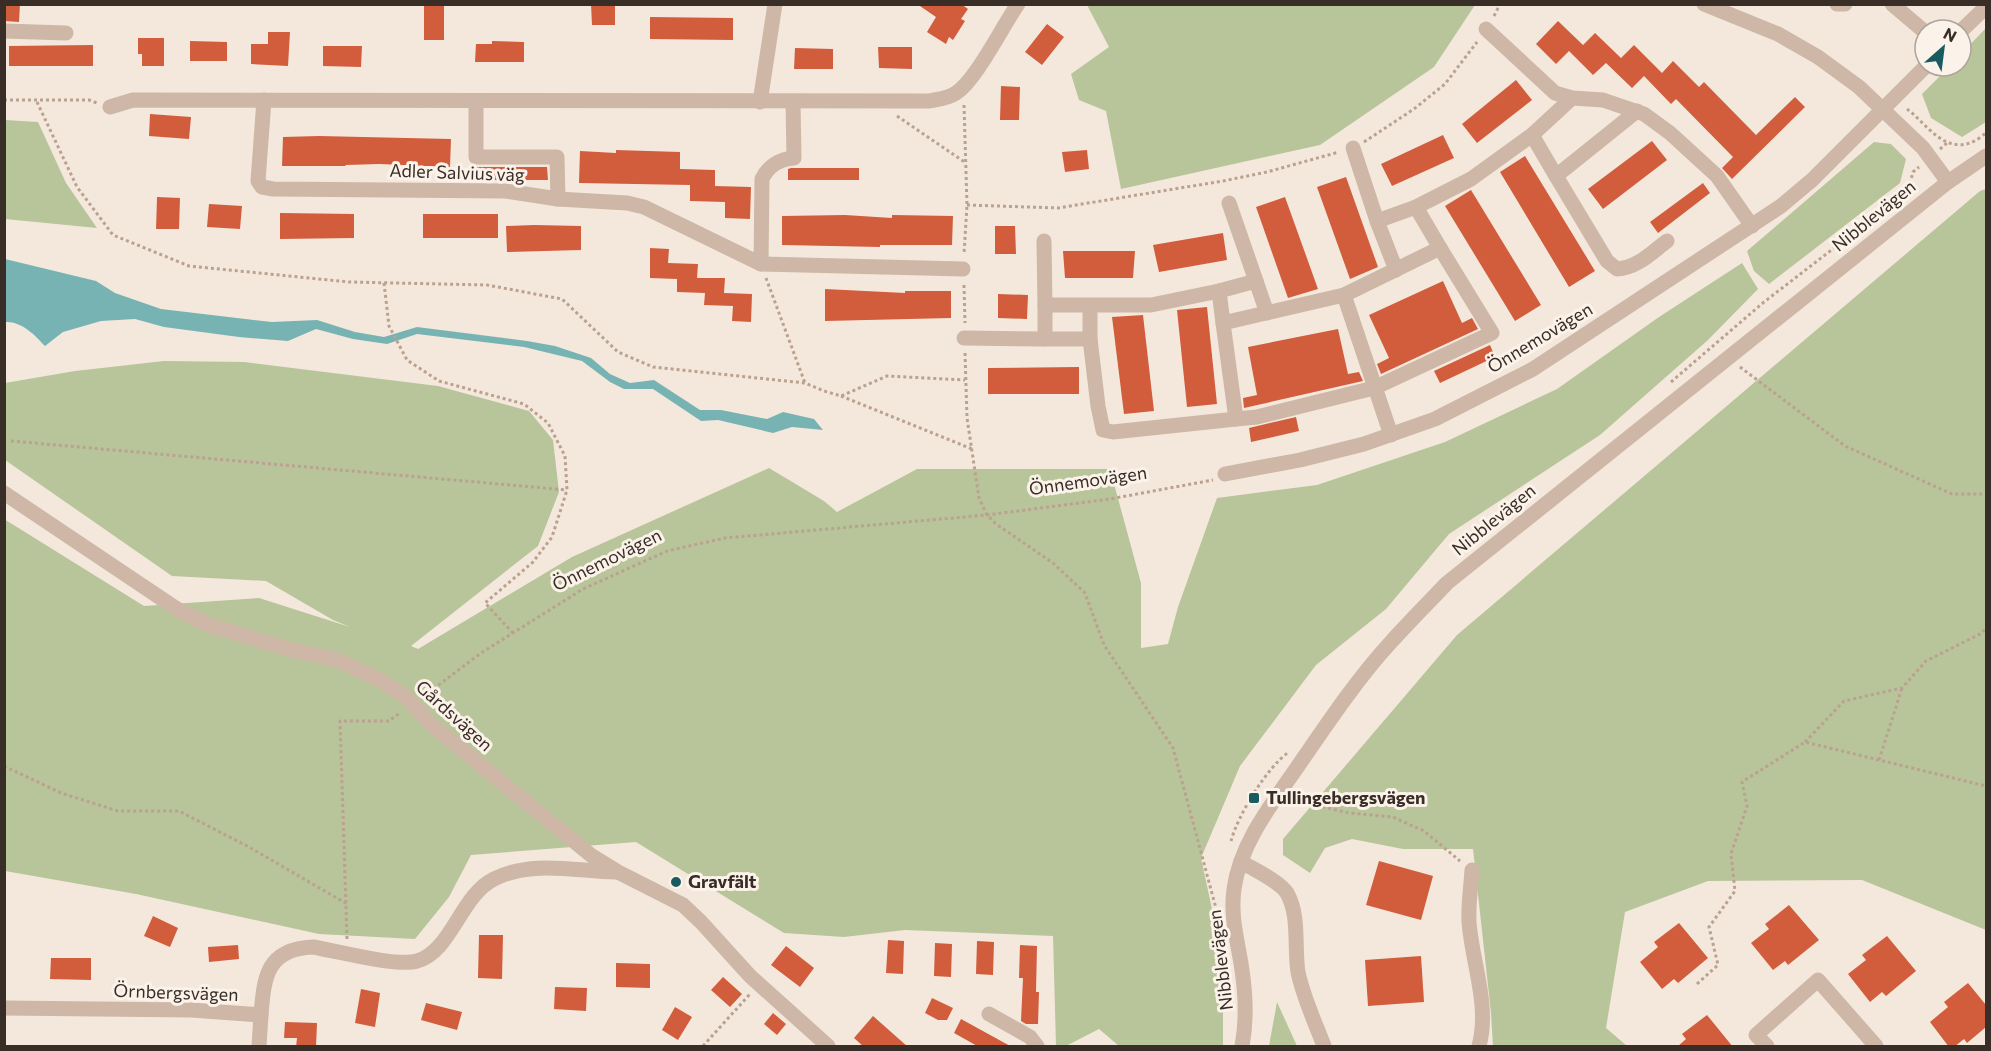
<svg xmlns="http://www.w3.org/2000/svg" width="1991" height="1051" viewBox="0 0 1991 1051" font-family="Commissioner,sans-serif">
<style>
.green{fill:#b8c59a}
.water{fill:#78b3b4}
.building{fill:#d15d3d}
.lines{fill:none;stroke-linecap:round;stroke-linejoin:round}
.path{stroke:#baa190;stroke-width:3;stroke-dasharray:3 3;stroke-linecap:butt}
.minor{stroke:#ceb7a6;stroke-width:15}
.poi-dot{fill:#195c5f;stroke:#fbf2e9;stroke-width:2}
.labels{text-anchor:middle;stroke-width:6;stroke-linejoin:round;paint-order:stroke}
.street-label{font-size:18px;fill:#392d28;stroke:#fbf2e9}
.poi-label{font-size:18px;font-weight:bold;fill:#392d28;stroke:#fbf2e9;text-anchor:start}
</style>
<rect width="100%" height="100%" fill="#f4e8dc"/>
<!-- green -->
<g class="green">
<polygon points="1087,5 1475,5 1434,67 1320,145 1121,189 1106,111 1079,100 1071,74 1109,47"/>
<polygon points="1986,28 1986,122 1962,137 1931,118 1922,94 1950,66 1961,66 1961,54"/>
<polygon points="5,120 38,122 66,183 97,228 5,219"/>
<polygon points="1874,142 1891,144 1906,159 1900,183 1769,284 1754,271 1747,251"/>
<polygon points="1986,189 1986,930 1862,880 1708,881 1625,912 1606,1028 1627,1046 1493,1046 1491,1013 1473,849 1403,849 1352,839 1325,848 1310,873 1283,855 1283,839 1457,635 1980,191"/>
<polygon points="1742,263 1758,289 1708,340 1600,435 1449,534 1386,609 1316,665 1240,766 1201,858 1223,960 1223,1046 1119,1046 1099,1029 1066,1046 1056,1046 1053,936 905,930 844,937 784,933 636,842 471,855 449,897 415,939 319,934 136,894 5,871 4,519 144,606 259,598 350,627 333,620 266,581 172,576 5,460 5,383 75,371 164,361 244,362 438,386 529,411 553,440 559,492 538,546 411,646 418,649 572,557 769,468 824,501 837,512 917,469 1110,469 1141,583 1141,648 1168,644 1178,607 1217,498 1317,485 1445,442 1557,389 1659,317"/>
<polygon points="1277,1002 1297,1046 1269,1046"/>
</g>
<!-- water -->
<path class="water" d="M5 259 96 281 115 293 161 309 272 322 317 320 355 332 384 337 417 327 527 341 555 346 591 358 610 374 630 383 654 380 700 410H721L767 419 783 412 814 419 823 430 792 427 773 433 718 420 701 421 653 389H624L610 382 582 361 524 347 417 334 387 344 353 339 316 329 288 341 239 337 164 327 135 319 101 321 63 332 45 346C34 334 21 321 5 322Z"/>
<!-- building -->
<g class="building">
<polygon points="4,4 20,4 19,22 4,21"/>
<polygon points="591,4 615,4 615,25 592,25"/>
<polygon points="917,4 961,4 968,9 961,19 965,21 953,40 949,37 946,44 927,32 936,17"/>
<rect x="424" y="6" width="20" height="34"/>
<polygon points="650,17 733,18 733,40 650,39"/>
<polygon points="1558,21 1583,45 1595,33 1621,58 1634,45 1662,73 1673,61 1699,87 1704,82 1756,135 1795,97 1805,107 1732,179 1722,168 1733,157 1676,99 1671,104 1644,76 1632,88 1606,63 1593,75 1569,51 1556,64 1536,44"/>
<polygon points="1047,24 1064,37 1042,65 1025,52"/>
<polygon points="268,32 290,32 288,66 251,64 251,44 268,44"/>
<polygon points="138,38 164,38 164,66 142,66 142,54 138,54"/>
<polygon points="190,41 227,42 227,61 190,61"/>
<polygon points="492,41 524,42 524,62 475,62 476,44 492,44"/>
<polygon points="93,45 93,66 9,66 9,46"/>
<polygon points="323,46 362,46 361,67 323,66"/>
<polygon points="878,47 912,47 912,69 879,68"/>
<polygon points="795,48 833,49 833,69 794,69"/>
<polygon points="1516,80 1532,100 1477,143 1462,124"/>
<polygon points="1001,86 1020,87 1019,120 1000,120"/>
<polygon points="150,114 191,117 189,139 149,136"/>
<polygon points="1443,135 1454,158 1392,186 1381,164"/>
<polygon points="319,136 451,139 450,167 379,164 346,165 345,166 282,166 283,137"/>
<polygon points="1652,141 1667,160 1603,209 1588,189"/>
<polygon points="616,150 680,152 680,169 715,170 715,186 751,187 750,219 725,218 725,202 690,201 690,185 579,183 580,151 616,153"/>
<polygon points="1087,150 1089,169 1065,172 1062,152"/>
<polygon points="1525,156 1595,271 1569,287 1500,172"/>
<polygon points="476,167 547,167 548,180 476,180"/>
<polygon points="791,168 859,168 859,180 788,180 788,169"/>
<polygon points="1346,177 1378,267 1350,279 1317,187"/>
<polygon points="1703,183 1710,193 1658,233 1650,222"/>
<polygon points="1471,190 1541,305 1515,321 1445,206"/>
<polygon points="157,197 180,198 179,229 156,229"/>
<polygon points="1285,197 1318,289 1288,298 1256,207"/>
<polygon points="209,204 242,206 240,229 207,227"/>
<polygon points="280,213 354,214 354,238 280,239"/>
<rect x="423" y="214" width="75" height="24"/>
<polygon points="845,215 892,218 892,215 953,216 952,245 880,245 880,247 782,245 782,216"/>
<polygon points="534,225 581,226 581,250 507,252 506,226"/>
<polygon points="995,226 1015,226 1016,254 995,254"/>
<polygon points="1223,233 1227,260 1159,272 1153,245"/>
<polygon points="650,248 669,249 668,263 698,264 697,278 725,278 724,293 752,294 751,322 732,321 733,306 704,305 705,293 677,292 677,279 650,278"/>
<polygon points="1063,251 1135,251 1133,278 1065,278"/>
<polygon points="1443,281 1462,323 1472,318 1478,329 1381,374 1377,364 1389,358 1369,315"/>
<polygon points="825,289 905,293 905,291 951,291 951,318 825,321"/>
<polygon points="998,294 1028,295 1027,319 998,318"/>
<polygon points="1207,307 1217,404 1187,407 1177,310"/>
<polygon points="1143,315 1154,411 1124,414 1112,317"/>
<polygon points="1338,329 1348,374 1359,372 1363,381 1244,408 1243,398 1257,395 1248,347"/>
<polygon points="1490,345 1495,357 1440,383 1434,371"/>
<polygon points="1079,367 1079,394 988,394 988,368"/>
<polygon points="1296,417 1299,431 1251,442 1249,428"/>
<polygon points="1379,861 1433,876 1421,920 1366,905"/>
<polygon points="1789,905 1819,940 1788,965 1785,961 1773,970 1751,943 1769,929 1765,924"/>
<polygon points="153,916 178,928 170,947 144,936"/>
<polygon points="1679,923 1708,958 1678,983 1674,979 1662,989 1640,962 1658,947 1654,942"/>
<polygon points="479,935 503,935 502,979 478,978"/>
<polygon points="1887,936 1916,971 1886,996 1882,992 1870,1002 1848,974 1866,960 1862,955"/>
<polygon points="888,940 904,941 903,974 886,973"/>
<polygon points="977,941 994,942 993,975 976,974"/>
<polygon points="935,943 952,944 951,977 934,976"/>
<polygon points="238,945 239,959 209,962 208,947"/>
<polygon points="1020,945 1037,946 1036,992 1039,992 1038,1024 1026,1024 1021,1021 1023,978 1019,978"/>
<polygon points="786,946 814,968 800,987 771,965"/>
<polygon points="1421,956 1424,1002 1368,1006 1365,960"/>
<polygon points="51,958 91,958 91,980 50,979"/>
<polygon points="616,963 650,964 650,988 616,987"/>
<polygon points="723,977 742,994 730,1007 711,990"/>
<polygon points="1968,983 1986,1005 1986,1027 1967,1043 1964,1039 1954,1047 1949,1047 1930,1022 1948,1007 1944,1002"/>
<polygon points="555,987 587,988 586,1011 554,1009"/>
<polygon points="361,989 380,993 375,1027 355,1023"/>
<polygon points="932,998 953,1008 947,1020 938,1020 925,1013"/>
<polygon points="426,1003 462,1012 457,1030 421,1020"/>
<polygon points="675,1007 692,1017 678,1040 662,1030"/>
<polygon points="773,1013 786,1024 777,1035 764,1024"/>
<polygon points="1707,1015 1733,1047 1677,1047 1686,1039 1682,1034"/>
<polygon points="873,1016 908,1047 864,1047 854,1038"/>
<polygon points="961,1019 1012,1047 979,1047 954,1033"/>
<polygon points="285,1022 317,1023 316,1047 296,1047 297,1038 284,1038"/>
</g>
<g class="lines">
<!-- path -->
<g class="path">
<polyline points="1494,16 1500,4"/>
<polyline points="4,100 89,100 97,103"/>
<polyline points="37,102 77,187 113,235 189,266 349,282 487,285 562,299 618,352 653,367 805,383 824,391 841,396 887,376 965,380"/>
<polyline points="964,105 967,205 964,254"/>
<path d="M1907 109C1926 123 1942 152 1970 143 1976 141 1982 136 1986 133"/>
<polyline points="897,116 966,163"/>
<polyline points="1364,142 1414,109 1445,84 1477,42"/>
<polyline points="1940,149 1947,143"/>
<polyline points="967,205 1058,208 1223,181 1267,172 1339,152"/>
<polyline points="766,278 805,383"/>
<polyline points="384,283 389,326 407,360 439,381 524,404 548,423 565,456 567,490 552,537 533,562 485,603 513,633"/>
<polyline points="964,285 965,323"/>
<polyline points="965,353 967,418 979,498 987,515 996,524 1053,563 1085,593 1104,645 1173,748 1217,912"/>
<polyline points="1740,367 1845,446 1952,494 1986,494"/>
<polyline points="1671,382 1764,302 1908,191 1913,172 1919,167"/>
<polyline points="841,396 972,449"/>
<polyline points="11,441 567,490"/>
<polyline points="424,696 481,653 583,589 667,551 725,538 987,515 1110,499 1213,480"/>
<polyline points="1805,742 1844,701 1902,688 1926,661 1982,633 1986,627"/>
<polyline points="1879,760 1902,688"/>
<polyline points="4,766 61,793 118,811 179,811 249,847 347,904"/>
<polyline points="1293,800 1349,813 1393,817 1424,831 1460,861"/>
<path d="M1231 841C1238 815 1267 767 1289 752"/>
<polyline points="347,939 340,721 389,721 401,712"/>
<polyline points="1697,984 1718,965 1709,927 1735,891 1731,854 1747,806 1742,782 1805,742 1986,786"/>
<polyline points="703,1046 750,994"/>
</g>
<!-- minor -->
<g class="minor">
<polyline points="1704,4 1778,34 1818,57 1859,87 1923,148 1948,182"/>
<polyline points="1837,4 1845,4"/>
<polyline points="1892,4 1925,32"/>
<polyline points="1486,29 1555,93 1572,98"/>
<polyline points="4,31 66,33"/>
<polyline points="1961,31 1986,7"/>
<path d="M264 100 258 181 262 187 273 189 505 191 558 199 627 203 644 207 761 264 762 179C768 166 780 159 794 158L793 102"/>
<polyline points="476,102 476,157 557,157 558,199"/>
<polyline points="760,102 775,4"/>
<path d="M110 107 133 100 929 101C938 99 947 99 956 93 976 80 1002 27 1018 4"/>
<polyline points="1532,135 1572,98 1603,100 1644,114 1670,133 1717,176 1752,226"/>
<polyline points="1353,148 1377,221"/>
<path d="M1556 176 1607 261 1617 269C1637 268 1651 253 1667 241"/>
<polyline points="1229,203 1256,281"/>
<polyline points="1044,241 1045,305"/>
<polyline points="761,264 963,269"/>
<polyline points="1396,270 1377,221 1416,207"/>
<polyline points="1219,291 1256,281 1267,313"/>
<polyline points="1344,295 1391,435"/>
<polyline points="964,338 1045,339 1045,305 1151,305 1219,291 1223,323 1344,295 1440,248 1416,207 1471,179 1532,135 1556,176 1637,111"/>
<polyline points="1045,339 1090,339 1090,306"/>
<polyline points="1090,339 1098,406 1103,430 1113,432 1236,419 1223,323"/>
<polyline points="1236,419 1257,417 1374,388 1492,333 1440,248"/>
<polyline points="1225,474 1300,460 1364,444 1435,419 1533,369 1781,206 1812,180 1926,66"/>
<polyline points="4,493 177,609 206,624 288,649 337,660 380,680 407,698 433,726 592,856 618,872 683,905 701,922 750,976 828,1046"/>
<path d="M1241 862C1253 869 1279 881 1287 893 1300 916 1294 947 1298 972 1303 997 1315 1022 1324 1046"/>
<path d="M1472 870C1471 887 1468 905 1469 922 1472 962 1490 1006 1479 1046"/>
<path d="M4 1008 191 1010 261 1015C264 976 267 949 313 947 336 951 397 967 417 961 451 952 461 895 494 879 532 860 575 871 615 872"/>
<polyline points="989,1014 1030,1037 1037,1046"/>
<polyline points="259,1046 261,1015"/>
<path d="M1242 1046C1247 1020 1246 997 1242 970 1238 942 1230 917 1234 889 1240 844 1271 805 1296 769 1325 727 1356 680 1391 642 1409 622 1429 602 1447 583L1948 182 1986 156"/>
<polyline points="1767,1046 1756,1035 1818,980 1876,1046"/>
</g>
</g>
<!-- markers -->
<g class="poi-dot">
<rect x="1248" y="792" width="12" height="12" rx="3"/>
<circle cx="676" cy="882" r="6"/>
</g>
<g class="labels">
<!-- street labels -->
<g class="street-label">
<text transform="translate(457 173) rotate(2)" y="6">Adler Salvius väg</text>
<text transform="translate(1874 216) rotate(-39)" y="6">Nibblevägen</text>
<text transform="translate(1540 338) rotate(-31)" y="6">Önnemovägen</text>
<text transform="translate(1088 481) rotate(-8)" y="6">Önnemovägen</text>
<text transform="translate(1494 520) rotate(-39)" y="6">Nibblevägen</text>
<text transform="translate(607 560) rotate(-26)" y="6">Önnemovägen</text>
<text transform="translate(454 716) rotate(42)" y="6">Gårdsvägen</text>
<text transform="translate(1221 960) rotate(-97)" y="6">Nibblevägen</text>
<text transform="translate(176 993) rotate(2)" y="6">Örnbergsvägen</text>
</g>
<!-- poi labels -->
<g class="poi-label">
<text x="1266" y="804">Tullingebergsvägen</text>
<text x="688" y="888">Gravfält</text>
</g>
</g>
<!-- border -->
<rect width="1991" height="1051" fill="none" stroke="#392d28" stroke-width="12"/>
<!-- north arrow -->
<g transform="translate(1943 48) rotate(28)"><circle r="28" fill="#fbf2e9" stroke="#ada39c" stroke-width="1.5"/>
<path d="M0-4.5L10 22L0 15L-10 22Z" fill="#195c5f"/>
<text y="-9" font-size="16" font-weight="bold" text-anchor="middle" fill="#392d28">N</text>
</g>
</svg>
